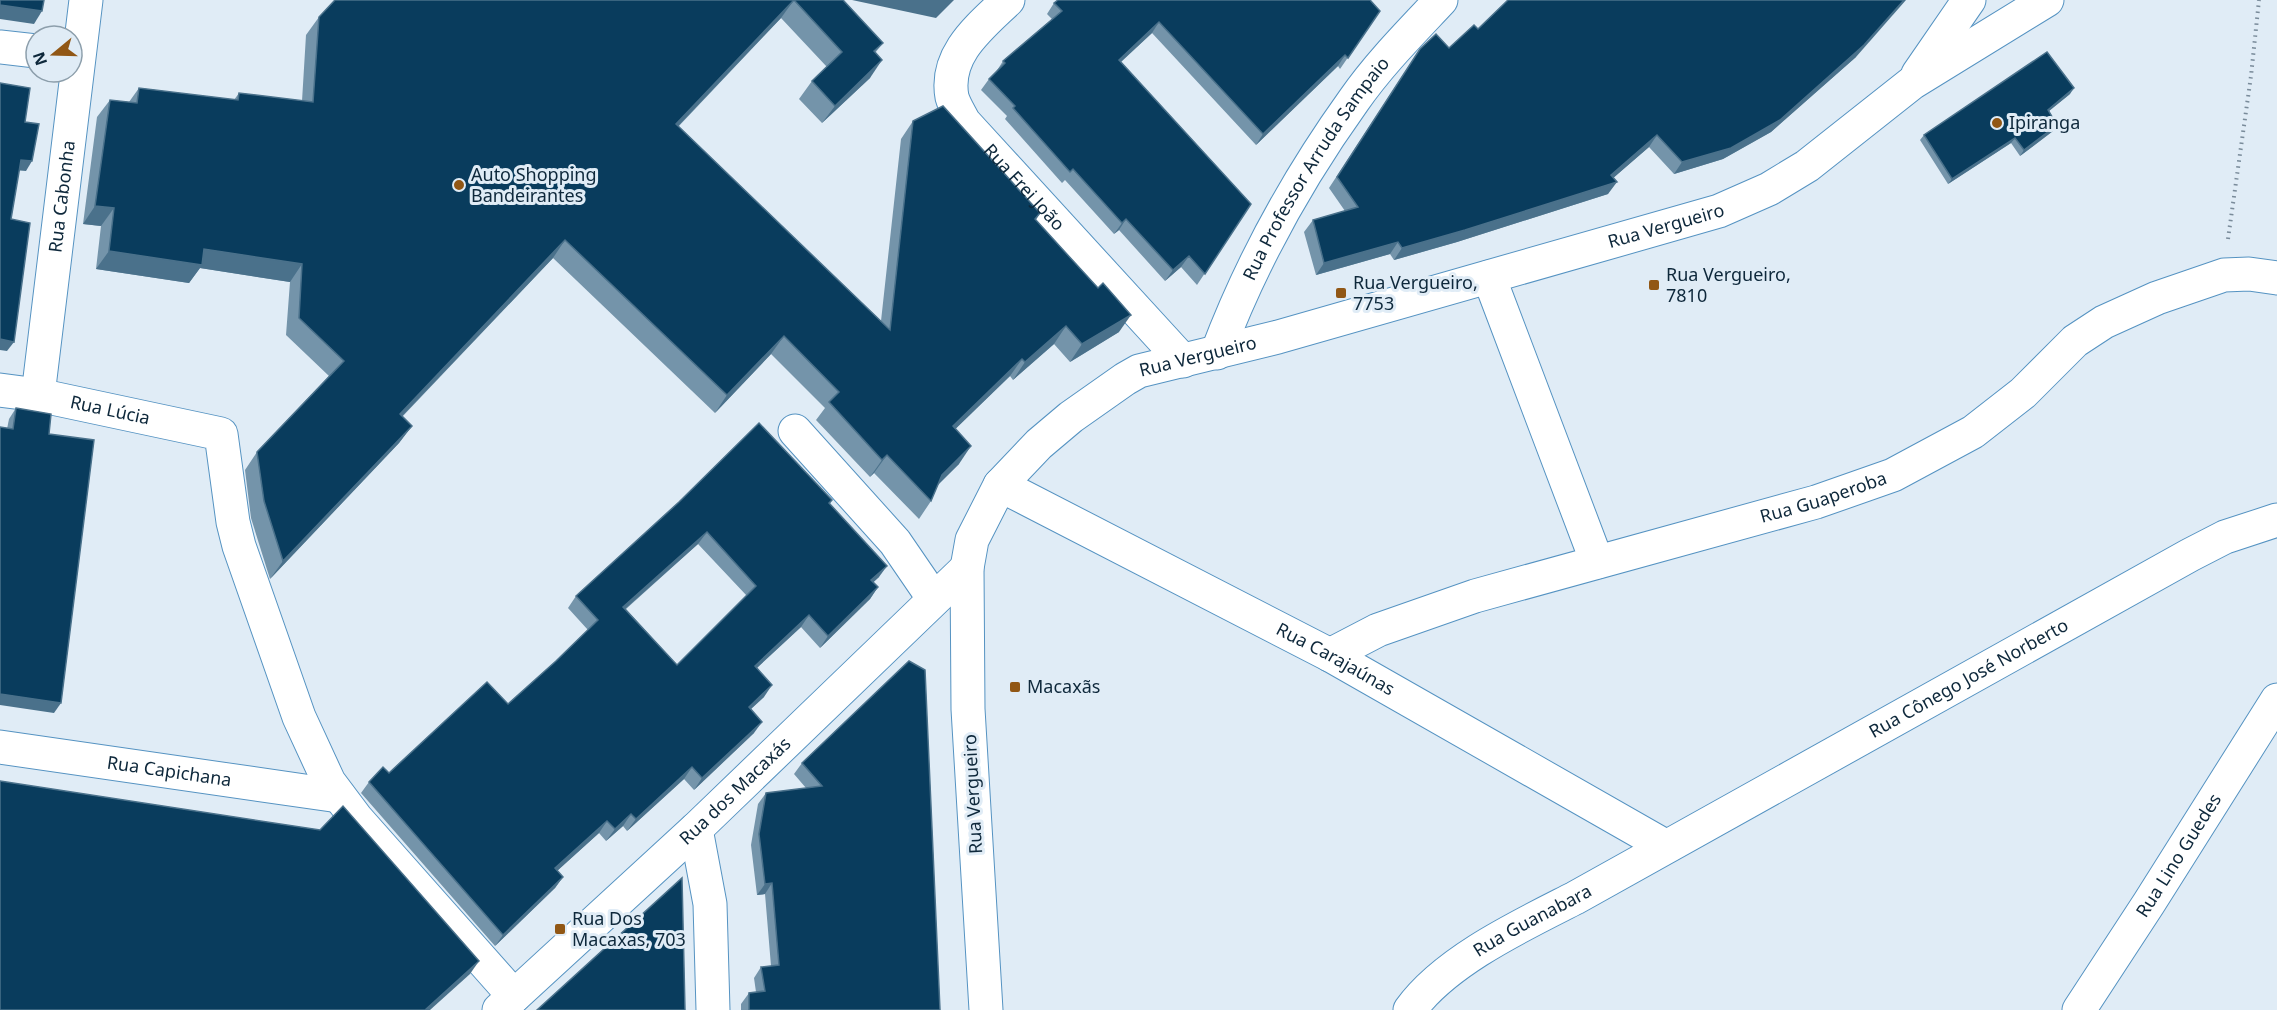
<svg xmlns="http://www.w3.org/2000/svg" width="2277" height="1010" viewBox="0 0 2277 1010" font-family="'Noto Sans',sans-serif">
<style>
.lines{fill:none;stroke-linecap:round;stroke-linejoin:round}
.minor-casing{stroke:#5593c2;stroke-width:35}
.major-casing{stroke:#5593c2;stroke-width:35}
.path{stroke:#798b9a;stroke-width:4;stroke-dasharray:1.5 4.5;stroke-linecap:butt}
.minor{stroke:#fff;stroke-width:33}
.major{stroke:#fff;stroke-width:33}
.wall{fill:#7494aa;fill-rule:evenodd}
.shaded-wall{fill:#4a718b}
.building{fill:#093c5d;stroke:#4a718b;stroke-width:1.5;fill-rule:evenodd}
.poi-dot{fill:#915715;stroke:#e0ecf6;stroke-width:2}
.labels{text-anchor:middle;stroke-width:6;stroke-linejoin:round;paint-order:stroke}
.poi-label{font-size:18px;fill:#0e283b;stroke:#e0ecf6;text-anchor:start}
.street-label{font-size:18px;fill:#0e283b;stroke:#e0ecf6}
</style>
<rect width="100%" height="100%" fill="#e0ecf6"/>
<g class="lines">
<defs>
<g id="minor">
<path id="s1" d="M1008 0C981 26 944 54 952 97 954 105 960 114 964 122L1183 361"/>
<polyline points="0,47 36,51"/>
<polyline points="1489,277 1597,562"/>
<path id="s2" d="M1217 353C1251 263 1298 178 1354 100 1379 64 1411 32 1441 0"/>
<path id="s3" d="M0 390 38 395 221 434 233 522 239 546 299 717 329 782 356 818 514 996"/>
<path id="s4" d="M38 395 86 0"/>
<polyline points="795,431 895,542 934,599"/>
<path id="s5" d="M1000 485 1330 655 1665 846"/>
<path id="s6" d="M1330 655 1378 630 1475 596 1816 502 1893 475 1973 432 2023 393 2075 341 2104 322 2157 298 2224 275 2249 274 2277 278"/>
<path id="s7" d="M0 747 339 796"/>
<polyline points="696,829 710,904 713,1010"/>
<path id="s8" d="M499 1010 696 829 967 568"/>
<path id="s9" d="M1410 1010C1445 961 1522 925 1575 898L2190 555 2225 537 2277 520"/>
<path id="s10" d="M2079 1010 2149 903 2277 700"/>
</g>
<g id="major">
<polyline points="1918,74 1969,0"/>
<path id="s11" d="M986 1010 968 709 967 568 972 540 1000 485 1039 444 1071 417 1125 379 1139 371 1278 337 1719 211 1769 189 1807 166 1912 83 2047 0"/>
</g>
</defs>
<!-- minor casing -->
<use href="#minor" class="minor-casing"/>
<!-- major casing -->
<use href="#major" class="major-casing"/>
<!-- path -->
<polyline class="path" points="2228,239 2251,76 2259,0"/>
<!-- minor -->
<use href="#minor" class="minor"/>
<!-- major -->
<use href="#major" class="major"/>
</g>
<!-- wall -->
<g class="wall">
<polygon points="335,0 843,0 883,43 875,53 870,78 822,123 799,99 812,81 827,67 781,18 678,127 881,321 901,139 913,121 1040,213 1036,220 1119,332 1070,362 1054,344 1013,380 1010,376 955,429 959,464 938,484 931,501 919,519 874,473 870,477 816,420 825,408 771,354 715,413 553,258 402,417 412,426 399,443 270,579 251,518 245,470 257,452 329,376 286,335 290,282 200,268 189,283 96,269 101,226 83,224 97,117 110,100 129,102 139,88 234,100 239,93 302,101 306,35 319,17"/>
<polygon points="1054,3 1380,11 1340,69 1338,66 1256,145 1152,33 1121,62 1251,204 1197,285 1181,267 1165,281 1119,230 1114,234 1065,180 1062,183 1005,119 1007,116 981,90 989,79 996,72 1003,61 1052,19 1047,14"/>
<polygon points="1478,29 1856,57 1771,132 1723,159 1674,174 1649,147 1613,178 1608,194 1457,242 1394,260 1390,254 1316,275 1304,232 1313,220 1345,211 1329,188 1412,61 1420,49 1449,48"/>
<polygon points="2070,94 2049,111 2057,125 2053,131 2020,156 2011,143 1948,184 1920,140 1924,135"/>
<polygon points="16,408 49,434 54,713 7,429 9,419"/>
<path d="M832 500 830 504 879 577 873 582 878 587 870 599 820 648 801 627 757 668 764 697 751 709 754 733 694 790 684 779 627 831 623 826 606 841 599 833 557 871 563 877 555 888 495 946 361 793 369 782 389 773 508 704 556 661 588 630 568 608 576 596 679 502ZM698 544 747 596 677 665 626 609Z"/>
<polygon points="909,661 940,1010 741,1010 741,1004 749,993 756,992 754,978 761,967 771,966 765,894 757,895 751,845 758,804 766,793 806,788 794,774 802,763"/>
</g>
<!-- shaded-wall -->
<g class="shaded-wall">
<polygon points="794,0 781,18 663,142 676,124"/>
<polygon points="852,0 954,0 936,18"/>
<polygon points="1904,0 1906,0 1856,57 1771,132 1723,159 1674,174 1682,162"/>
<polygon points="0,5 42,11 34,24 0,19"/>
<polygon points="1159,22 1152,33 1111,71 1119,60"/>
<polygon points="1345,55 1338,66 1256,145 1263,134"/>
<polygon points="882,60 870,78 822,123 835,106"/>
<polygon points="2074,88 2070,94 2044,115 2048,110"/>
<polygon points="2057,125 2053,131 2020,156 2024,150"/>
<polygon points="1657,135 1649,147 1604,186 1617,182 1608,194 1457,242 1394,260 1402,248 1611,175"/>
<polygon points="2015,138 2011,143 1948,184 1952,179"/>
<polygon points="21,160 32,161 26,171 14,170"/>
<polygon points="95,206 114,208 101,226 83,224"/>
<polygon points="1126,219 1119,230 1114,234 1122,223"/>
<polygon points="565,240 553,258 387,432 400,414"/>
<polygon points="1398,242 1390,254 1316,275 1324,263"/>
<polygon points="204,249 302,264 290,282 200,268 189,283 96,269 109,251"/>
<polygon points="1189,256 1181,267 1165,281 1173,270"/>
<polygon points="1131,315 1119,332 1070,362 1082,344"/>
<polygon points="1066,326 1054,344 1013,380 1025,362"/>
<polygon points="784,336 771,354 715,413 727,395"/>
<polygon points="0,339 14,342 7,351 0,350"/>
<polygon points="1022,359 1010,376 940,444 953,426"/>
<polygon points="412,426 399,443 270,579 283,561"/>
<polygon points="971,446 959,464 930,493 942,475"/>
<polygon points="887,455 874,473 870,477 882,460"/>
<polygon points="707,532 698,544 615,618 623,607"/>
<polygon points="887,566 879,577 863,592 871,580"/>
<polygon points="878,587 870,599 820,648 828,636"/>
<polygon points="809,615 801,627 747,677 755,666"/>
<polygon points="772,685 764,697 741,718 749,707"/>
<polygon points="0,694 61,703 54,713 0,705"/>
<polygon points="762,722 754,733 694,790 702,778"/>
<polygon points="692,767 684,779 627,831 636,819"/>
<polygon points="631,814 623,826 606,841 615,829"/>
<polygon points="607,821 599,833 547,880 555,868"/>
<polygon points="563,877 555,888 495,946 503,935"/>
<polygon points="772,883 765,894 757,895 765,884"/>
<polygon points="479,961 470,974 430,1010 425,1010"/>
</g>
<!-- building -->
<g class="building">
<polygon points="0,0 44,0 42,11 0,5"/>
<polygon points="335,0 843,0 883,43 874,51 882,60 835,106 812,81 842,52 794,0 676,124 890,330 913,121 943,106 1040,213 1035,219 1065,252 1098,288 1103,283 1131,315 1082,344 1066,326 1025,362 1022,359 953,426 971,446 942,475 931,501 887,455 882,460 829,402 839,392 784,336 727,395 565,240 400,414 412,426 283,561 264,501 257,452 344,361 299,318 302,264 204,249 202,265 109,251 114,208 95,206 110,100 137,103 139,88 238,100 239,93 313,102 319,17"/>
<polygon points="1058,0 1370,0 1380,11 1348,58 1345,55 1263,134 1159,22 1119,60 1251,204 1205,274 1189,256 1173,270 1126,219 1122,223 1073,169 1070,172 1013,108 1015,106 989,79 1005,63 1003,61 1062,11 1054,3"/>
<polygon points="1508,0 1904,0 1864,45 1780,120 1731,148 1682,162 1657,135 1611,175 1617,182 1465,230 1402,248 1398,242 1324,263 1313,220 1358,207 1337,177 1420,49 1436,34 1449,48 1474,25 1478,29"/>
<polygon points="2047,52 2074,88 2048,110 2057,125 2024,150 2015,138 1952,179 1924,135"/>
<polygon points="0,83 30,88 25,122 39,124 32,161 21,160 11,219 30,223 14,342 0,339"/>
<polygon points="16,408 51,414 49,434 94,440 61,703 0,694 0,427 13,429"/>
<path d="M759 423 832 500 829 503 887 566 871 580 878 587 828 636 809 615 755 666 772 685 749 707 762 722 702 778 692 767 636 819 631 814 615 829 607 821 555 868 563 877 503 935 369 782 383 767 389 773 487 682 508 704 556 661 598 620 576 596 679 502ZM707 532 756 586 677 665 623 607Z"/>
<polygon points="909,661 925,670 940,1010 749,1010 749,993 765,991 761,967 779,965 772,883 765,884 759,834 766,793 822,786 802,763"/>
<polygon points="0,781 320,830 343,806 479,961 425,1010 0,1010"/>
<polygon points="682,878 685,1010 537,1010"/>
</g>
<!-- markers -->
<g class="poi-dot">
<circle cx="1997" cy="123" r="6"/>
<circle cx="459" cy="185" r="6"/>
<rect x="1648" y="279" width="12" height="12" rx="3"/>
<rect x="1335" y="287" width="12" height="12" rx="3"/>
<rect x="1009" y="681" width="12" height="12" rx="3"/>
<rect x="554" y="923" width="12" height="12" rx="3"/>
</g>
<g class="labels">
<!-- poi labels -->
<g class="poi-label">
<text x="2009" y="129">Ipiranga</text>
<text x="471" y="181">Auto Shopping<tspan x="471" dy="21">Bandeirantes</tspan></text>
<text x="1666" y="281">Rua Vergueiro,<tspan x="1666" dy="21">7810</tspan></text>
<text x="1353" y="289">Rua Vergueiro,<tspan x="1353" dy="21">7753</tspan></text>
<text x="1027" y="693">Macaxãs</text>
<text x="572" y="925">Rua Dos<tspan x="572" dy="21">Macaxas, 703</tspan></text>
</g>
<!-- street labels -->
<g class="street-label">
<text dy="6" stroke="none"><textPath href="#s2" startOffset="210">Rua Professor Arruda Sampaio</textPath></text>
<text dy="6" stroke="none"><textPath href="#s1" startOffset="234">Rua Frei João</textPath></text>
<text dy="6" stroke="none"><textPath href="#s4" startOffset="200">Rua Cabonha</textPath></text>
<text dy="6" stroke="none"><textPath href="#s11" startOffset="1260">Rua Vergueiro</textPath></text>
<text dy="6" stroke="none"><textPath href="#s11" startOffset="774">Rua Vergueiro</textPath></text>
<text dy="6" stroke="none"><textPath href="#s3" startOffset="112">Rua Lúcia</textPath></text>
<text dy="6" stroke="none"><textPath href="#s6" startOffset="519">Rua Guaperoba</textPath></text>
<text dy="6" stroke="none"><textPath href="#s5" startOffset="378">Rua Carajaúnas</textPath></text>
<text dy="6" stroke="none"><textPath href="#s9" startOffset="652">Rua Cônego José Norberto</textPath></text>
<text dy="6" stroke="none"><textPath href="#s7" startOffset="171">Rua Capichana</textPath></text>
<text dy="6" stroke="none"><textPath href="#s8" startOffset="322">Rua dos Macaxás</textPath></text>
<text transform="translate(973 794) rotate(-93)" y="6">Rua Vergueiro</text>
<text dy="6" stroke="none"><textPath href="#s10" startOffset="184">Rua Lino Guedes</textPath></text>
<text dy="6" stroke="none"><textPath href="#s9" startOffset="153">Rua Guanabara</textPath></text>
</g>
</g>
<!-- north arrow -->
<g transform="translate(54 54) rotate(251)"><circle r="28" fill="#e0ecf6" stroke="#8c9eab" stroke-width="1.5"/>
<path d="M0-4.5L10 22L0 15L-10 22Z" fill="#915715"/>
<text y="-9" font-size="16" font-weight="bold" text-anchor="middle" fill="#0e283b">N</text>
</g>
</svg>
